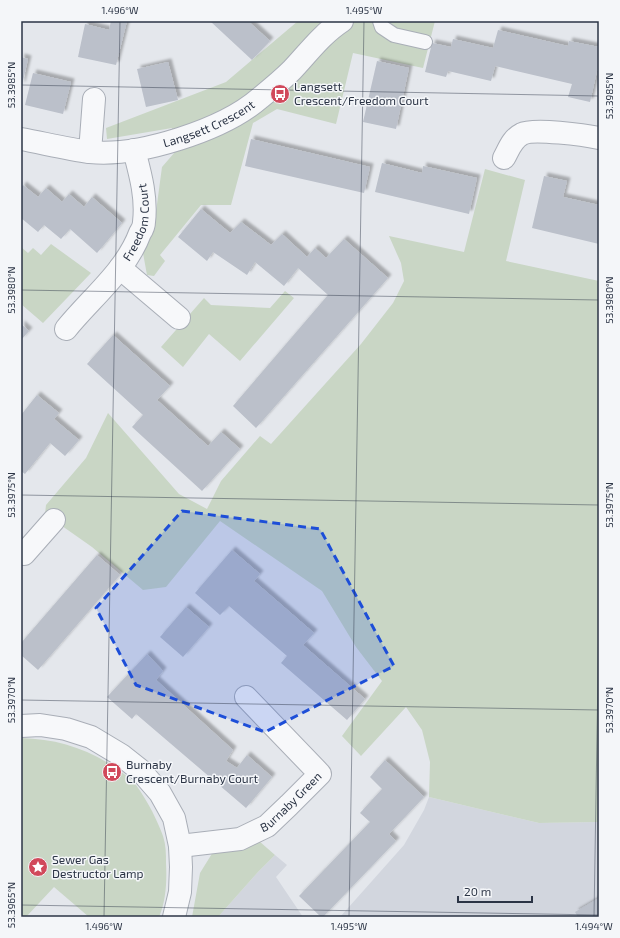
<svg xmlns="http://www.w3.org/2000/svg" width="620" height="938" viewBox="0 0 620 938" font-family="'Exo 2',sans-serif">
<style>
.built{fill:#d2d6de}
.green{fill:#c9d6c5}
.building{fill:#bbc0ca;filter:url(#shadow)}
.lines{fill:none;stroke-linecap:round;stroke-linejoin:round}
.lane-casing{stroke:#a9aeb7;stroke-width:16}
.street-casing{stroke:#a9aeb7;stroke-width:24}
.lane{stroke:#f7f8fa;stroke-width:14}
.street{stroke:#f7f8fa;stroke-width:22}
.marked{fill:#1d4ed8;fill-opacity:0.2;stroke:#1d4ed8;stroke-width:3;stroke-dasharray:8 5;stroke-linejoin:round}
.ticks{fill:none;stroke:#2b3445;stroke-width:1;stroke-opacity:0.45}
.labels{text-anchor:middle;stroke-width:3;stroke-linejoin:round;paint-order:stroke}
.poi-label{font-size:12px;fill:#2b3445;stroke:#f4f6f9;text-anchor:start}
.street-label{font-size:12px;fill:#2b3445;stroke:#f4f6f9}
.neatline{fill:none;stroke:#2b3445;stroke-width:1.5}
.ticks-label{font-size:10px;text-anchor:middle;fill:#2b3445}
</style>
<defs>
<filter id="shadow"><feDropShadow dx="3.5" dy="-3.5" stdDeviation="1" flood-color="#0004"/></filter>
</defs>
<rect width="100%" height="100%" fill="#e4e7ec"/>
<!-- built -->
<g class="built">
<polygon points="429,797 539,823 599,822 599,917 340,917 404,845 424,810"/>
<polygon points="275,855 287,865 276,877 303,917 218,917 258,872"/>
</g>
<!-- green -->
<g class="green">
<polygon points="298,21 435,21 423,68 353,53 336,124 277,109 253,123 231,205 201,205 160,255 165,261 154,276 147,275 143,253 155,219 162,167 175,152 172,128 107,139 106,128 226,82"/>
<polygon points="485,169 525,180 506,261 599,281 599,822 539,823 429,797 430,762 422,730 406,707 361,756 342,736 382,681 356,647 322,591 220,521 166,587 143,590 92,547 45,514 46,505 86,458 108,413 179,494 207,509 221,481 260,436 271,444 361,344 393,303 404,281 401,263 389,236 464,252"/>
<polygon points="51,244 91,273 43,323 21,304 21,247 28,253 33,248 41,255"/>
<polygon points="285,291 294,298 240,361 209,334 183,367 161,347 204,298 211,305 270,308"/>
<path d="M21 738C53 739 80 746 108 763 118 769 128 776 136 785 142 793 147 802 152 811 156 819 160 828 163 836 166 845 166 854 166 863 167 881 166 901 159 917H89L54 887 26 917H21Z"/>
<polygon points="259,841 275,855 258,872 218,917 192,917 200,873 213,852 225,852"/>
</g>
<!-- building -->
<g class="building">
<polygon points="111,21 127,21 116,65 78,57 85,24 109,30"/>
<polygon points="210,21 248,21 270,41 252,60"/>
<polygon points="498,30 568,46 569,41 599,47 599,62 590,102 568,97 572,84 495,66 491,81 448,71 446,77 425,72 432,43 451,47 453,39 493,48"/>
<polygon points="21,57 28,59 22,85 21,85"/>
<polygon points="377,61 409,68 396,129 363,122"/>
<polygon points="168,62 178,100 146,107 137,69"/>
<polygon points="33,73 71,82 63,114 25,105"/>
<polygon points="251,139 370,167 364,193 245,166"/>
<polygon points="382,163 422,173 423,166 477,178 469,214 375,192"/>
<polygon points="544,176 567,181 563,197 599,205 599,244 532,228"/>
<polygon points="23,185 38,197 46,188 62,202 69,194 84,207 92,197 122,223 97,253 70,229 61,239 44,225 38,232 21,218 21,188"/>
<polygon points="201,209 230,233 241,222 271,245 282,234 307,257 315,248 326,258 344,239 388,278 256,428 233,406 328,295 298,268 284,286 255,262 247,275 213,252 207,261 178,237"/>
<polygon points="21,324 29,331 21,340"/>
<polygon points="113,335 170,386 157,400 208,446 221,432 240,449 202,491 132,427 143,415 87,364"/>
<polygon points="37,395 59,413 54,419 79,440 65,456 50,443 25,474 21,471 21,415"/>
<polygon points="232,550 260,574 254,581 314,633 303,645 365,699 347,720 281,663 287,656 229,606 220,615 195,593"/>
<polygon points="97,555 120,575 38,670 21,655 21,643"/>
<polygon points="186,607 209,627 183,657 160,637"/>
<polygon points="147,654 163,671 156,680 233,750 226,761 237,768 247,755 272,777 246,808 136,714 132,719 107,697"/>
<polygon points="385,760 424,797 389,834 396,841 323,917 321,917 299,896 370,822 360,813 382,789 370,777"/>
<polygon points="599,898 599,917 578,917 575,912"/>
</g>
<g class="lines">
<defs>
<polyline id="lane" points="380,21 382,27 394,35 425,42"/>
<g id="street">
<path id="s1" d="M21 139C43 143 67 149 90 152 139 157 223 130 260 98 271 89 282 80 292 70 308 53 322 34 342 21"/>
<polyline points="90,152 94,99"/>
<path d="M504 158C509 149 512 139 522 134 533 128 585 135 599 138"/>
<polyline points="120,268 179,318"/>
<path id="s2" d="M66 329C91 298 126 271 140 233 142 230 144 226 144 222 147 197 140 173 134 150"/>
<polyline points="21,551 24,554 54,520"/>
<polyline points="21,726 40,725 66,729 91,737 121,755 140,770 160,793 174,818 180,846 181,867 180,892 174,917"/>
<path id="s3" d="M180 846 240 839 267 826 289 805 320 774 246 697"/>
</g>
</defs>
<!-- lane casing -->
<use href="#lane" class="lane-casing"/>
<!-- street casing -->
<use href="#street" class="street-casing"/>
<!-- lane -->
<use href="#lane" class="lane"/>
<!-- street -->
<use href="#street" class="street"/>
</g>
<!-- marked area -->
<path class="marked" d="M182 511 320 529 394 666 265 732 136 685 96 608Z"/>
<!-- ticks -->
<path class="ticks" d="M21 85 599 96M21 290 599 300M21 495 599 505M21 700 599 710M21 905 599 915M104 917 120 21M349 917 364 21M594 917 599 613"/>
<!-- icons -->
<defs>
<symbol id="bus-disc" viewBox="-11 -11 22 22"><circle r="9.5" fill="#d1495b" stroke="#f4f6f9"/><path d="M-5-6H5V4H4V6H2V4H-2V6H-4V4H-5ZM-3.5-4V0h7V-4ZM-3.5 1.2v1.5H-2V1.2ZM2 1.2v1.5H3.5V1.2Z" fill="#fff"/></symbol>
<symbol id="sight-disc" viewBox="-11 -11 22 22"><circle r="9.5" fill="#d1495b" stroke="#f4f6f9"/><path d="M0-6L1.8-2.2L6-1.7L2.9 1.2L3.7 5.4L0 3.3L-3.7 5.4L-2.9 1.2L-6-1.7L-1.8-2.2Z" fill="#fff"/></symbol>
</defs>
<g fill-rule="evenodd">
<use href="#bus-disc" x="269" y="83" width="22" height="22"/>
<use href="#bus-disc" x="101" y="761" width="22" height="22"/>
<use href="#sight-disc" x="27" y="856" width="22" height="22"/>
</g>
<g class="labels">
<!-- poi labels -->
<g class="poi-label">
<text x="294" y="91">Langsett<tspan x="294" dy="14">Crescent/Freedom Court</tspan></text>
<text x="126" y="769">Burnaby<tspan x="126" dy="14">Crescent/Burnaby Court</tspan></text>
<text x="52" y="864">Sewer Gas<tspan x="52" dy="14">Destructor Lamp</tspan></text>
</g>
<!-- street labels -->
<g class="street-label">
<text dy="4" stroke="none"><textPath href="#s1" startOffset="194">Langsett Crescent</textPath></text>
<text dy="4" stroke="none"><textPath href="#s2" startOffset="132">Freedom Court</textPath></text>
<text dy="4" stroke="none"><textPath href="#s3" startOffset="124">Burnaby Green</textPath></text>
</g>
</g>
<!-- border -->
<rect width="620" height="938" fill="none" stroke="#f4f6f9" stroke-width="44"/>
<!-- scale -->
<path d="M458 896v6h74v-6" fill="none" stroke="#2b3445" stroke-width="2"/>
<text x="464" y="896" font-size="12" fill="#2b3445" stroke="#f4f6f9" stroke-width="3" paint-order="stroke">20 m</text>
<rect x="22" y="22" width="576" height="894" class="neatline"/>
<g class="ticks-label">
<text x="120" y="14">1.496°W</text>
<text x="364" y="14">1.495°W</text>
<text transform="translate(11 85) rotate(-90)" y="4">53.3985°N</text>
<text transform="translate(609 96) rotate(-90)" y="4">53.3985°N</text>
<text transform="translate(11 290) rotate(-90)" y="4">53.3980°N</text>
<text transform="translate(609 300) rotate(-90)" y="4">53.3980°N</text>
<text transform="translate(11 495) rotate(-90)" y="4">53.3975°N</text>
<text transform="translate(609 505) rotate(-90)" y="4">53.3975°N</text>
<text transform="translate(11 700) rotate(-90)" y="4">53.3970°N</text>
<text transform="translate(609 710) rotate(-90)" y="4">53.3970°N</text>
<text transform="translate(11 905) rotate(-90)" y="4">53.3965°N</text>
<text x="104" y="930">1.496°W</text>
<text x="349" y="930">1.495°W</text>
<text x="594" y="930">1.494°W</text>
</g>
</svg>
